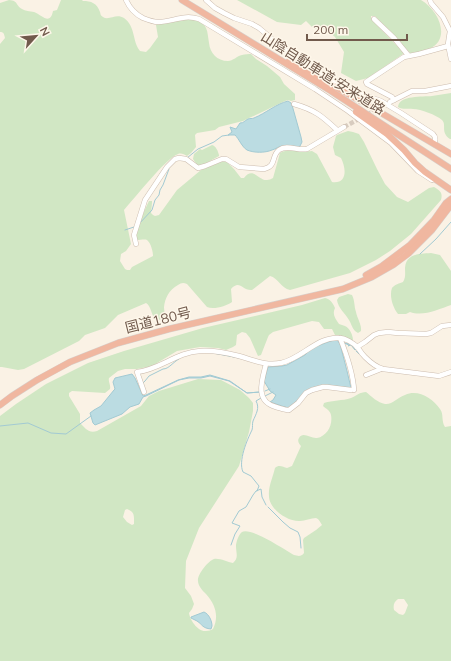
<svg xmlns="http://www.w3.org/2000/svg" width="451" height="661" viewBox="0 0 451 661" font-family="Mulish,'Noto Sans JP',sans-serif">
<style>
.green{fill:#d1e7c4;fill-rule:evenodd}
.water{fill:#bbdce2;stroke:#a2cad3}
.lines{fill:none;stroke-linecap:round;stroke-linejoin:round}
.stream{stroke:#a2cad3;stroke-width:1}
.minor-tunnel{stroke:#d8ccbf;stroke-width:4.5;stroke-dasharray:4.5 2;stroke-linecap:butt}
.minor-casing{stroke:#cdbdaf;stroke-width:5.5}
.highway-casing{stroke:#d7d1cd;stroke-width:7}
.minor{stroke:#fff;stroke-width:4.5}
.highway{stroke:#f0b7a0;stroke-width:6}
.labels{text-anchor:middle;stroke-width:3;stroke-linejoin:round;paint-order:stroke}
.street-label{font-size:14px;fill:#715a4c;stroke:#fef7ea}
</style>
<rect width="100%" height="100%" fill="#faf2e5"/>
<!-- green -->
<g class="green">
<path d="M9 0C19 1 15 5 22 9 25 11 30 11 34 12 42 15 50 26 53 11L57 10 61 0H82L83 1C91 1 97 3 100 12 101 15 100 15 103 17 109 21 116 13 124 18 136 27 132 41 140 51L146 52 150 48 158 37 156 25 158 23 194 19C198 21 204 23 206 28 208 32 208 38 209 43 210 53 217 61 228 61 233 61 237 56 242 55 245 54 249 54 251 54L256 59 267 66 280 77 284 84 295 94V100L291 101 288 100 285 101 258 114 249 118 243 121 219 127 215 130 197 133 195 135 196 147 191 153 187 156C184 154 181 153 178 154 166 158 134 199 124 210L131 244 126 251 121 254 120 261 125 269 127 270H130L132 267 153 256C153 252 151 243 147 240 145 239 140 240 137 240 135 231 145 209 149 201H152V203L151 213 153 215 155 216 159 215 177 190 201 170 223 161 227 162 234 169 241 178H244C253 166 259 181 267 180 269 180 271 179 273 178L280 153C287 148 302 152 312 151L317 154 332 182C348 184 346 168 341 158L335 155 333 147 336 136 337 135 348 131 353 132 359 134 364 142 377 169 385 184 397 197 408 202 429 188 434 187C440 191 443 192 441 200L411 234 390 251 376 260 350 273 290 290C281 288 278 278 270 276L252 290C242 291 240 279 231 289L232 302C226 306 214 310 207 307L187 284C183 282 181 283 178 285 169 290 165 298 164 307 164 310 165 314 165 317L159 320 155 319C151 314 151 306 146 303L118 315 105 328 85 335 79 341 24 369 18 370 2 367H0V44L5 38C4 34 4 32 0 32V3Z"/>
<path d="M237 0H421C440 11 451 40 429 49 422 51 416 53 410 53L375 16H371V19L403 52V54L368 78 356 81 341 73 344 52 335 37 326 29H314L306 21 301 25 277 22Z"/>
<path d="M451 93V139H450C440 132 447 125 442 120 436 115 421 109 413 109 408 108 403 110 398 107 399 95 423 97 432 96 438 95 445 94 451 93Z"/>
<path d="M212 145C216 146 218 151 219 155V156L201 166 197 165 193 159 194 154 200 149 202 150Z"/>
<path d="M431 253 440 255 451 271V305C439 309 423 317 410 312L406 314H398C393 308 389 296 392 288 394 285 400 283 403 282 406 277 405 273 405 268 406 253 420 254 431 253Z"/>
<path d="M348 294 352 295C355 301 354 306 356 312 357 318 362 325 361 331L358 333C357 332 356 332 355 331 352 328 351 323 349 320 345 313 338 308 337 300L339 297Z"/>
<path d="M325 298C330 299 333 303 335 308 332 314 335 318 339 324 341 325 343 325 345 326 350 328 353 336 353 340L351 341 339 335H335L332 329H324L319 322 312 321 273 332 269 335 268 337 261 355 258 356 250 338 246 333 242 332 237 335 236 345 233 347 226 350 218 348 200 347 177 351 152 366 137 369H125L118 371 109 378C108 382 111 385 110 389L105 393 72 391 69 393V396L80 414V423C85 428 89 434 97 431L141 406 149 396 159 391 198 379 221 380 240 390 249 398 253 403V411L249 432 239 466 199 528 186 561 185 588 191 596 194 604 192 609 189 613C190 620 198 632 206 631 209 631 211 630 213 629 219 617 216 605 206 594 203 591 198 586 198 581 197 575 208 561 214 559 220 558 227 562 233 563 239 558 236 553 236 546 236 542 239 534 242 532 251 527 285 550 294 555 298 556 301 557 304 553L303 540 304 538 316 530 322 525C320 522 319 519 316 518 311 518 305 521 300 521 288 522 269 509 269 496 268 487 273 477 275 468 279 464 283 467 287 468L292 466 301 446C299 444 297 441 299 438 303 431 311 439 317 438 327 436 333 425 331 415 330 410 326 409 323 406L324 403C333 400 342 401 351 398 356 396 360 392 366 392 371 396 378 403 385 404 392 405 398 397 405 395 418 389 432 398 440 409 444 414 441 421 445 427L451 426V661H0V416L16 404 46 384 88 363 124 351 203 328 302 305ZM127 509C135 512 134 516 134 524L132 525 127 522 123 517 125 510ZM398 599H404L408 605 405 613 403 615 399 614 394 610C393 605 394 602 398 599Z"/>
</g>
<!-- water -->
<g class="water">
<path d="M288 101 291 103 292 105 301 137 302 142 299 148C294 146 289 145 283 146 279 146 276 149 272 150 265 153 254 153 247 150 242 147 239 139 235 135H228L232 132 230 127 236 129 240 123C244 123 244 121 248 119 250 118 252 119 254 118 266 113 276 104 288 101Z"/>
<path d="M337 339 339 343C346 343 351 343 356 349L355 350 351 345 348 346 349 345 344 343 340 344 347 371 351 388 325 385 299 399 288 408 270 402 273 400 276 395 270 391 264 381 268 367 282 366 287 365 305 355 312 348 328 342Z"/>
<polygon points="132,374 135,378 143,396 146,395 178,380 189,377 201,377 210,375 230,381 247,393 260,392 247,393 229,381 210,376 201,378 189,378 179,380 146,396 143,397 139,404 130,407 122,414 95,425 93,423 90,413 94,410 101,406 114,390 115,389 113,382 115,378"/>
<path d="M204 612C209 614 212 621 212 626L211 629C202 628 203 625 197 621 195 620 193 619 191 618V617Z"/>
</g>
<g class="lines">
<!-- stream -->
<g class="stream">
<polyline points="187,158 198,149 214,142 222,136 229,135"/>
<polyline points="139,224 152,210 155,200 159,195 160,190 163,185 169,169"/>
<polyline points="125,230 134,227"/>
<polyline points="420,254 436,239 451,222"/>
<polyline points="356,351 359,354"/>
<polyline points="213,353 239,358"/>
<path d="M143 383 145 381 149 376 163 369C169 369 173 362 179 359"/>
<polyline points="265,391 270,389"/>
<polyline points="265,396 273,392"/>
<polyline points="0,426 28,423 51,433 66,434 91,416"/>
<path d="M257 491 259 486 251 476 243 472C238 461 247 440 252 430 253 427 252 424 253 421 256 414 260 408 256 401L261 398"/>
<polyline points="268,507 283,522 290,528 298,532 300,537 301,548"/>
<polyline points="231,545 235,534 240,526 232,523 239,511 246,507 253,495 256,491 261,489 262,497 266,505"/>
</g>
<!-- minor-tunnel -->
<polyline class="minor-tunnel" points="344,127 389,103"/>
<defs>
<g id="minor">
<path d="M126 0C130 9 135 14 143 18 148 20 153 22 158 22 173 22 183 14 199 19L315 89 348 111 391 143 418 171 432 180"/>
<path d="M206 0 215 8 224 13 234 18 252 24 259 28 284 49 316 70 352 91 381 101 401 113 433 134C436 137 436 140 434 144"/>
<polyline points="430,0 431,3 443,17 450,31 448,44 451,59"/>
<polyline points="374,19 394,38 408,55"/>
<polyline points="394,100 392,97 367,84 366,82 404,57 419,54 448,46"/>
<polyline points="390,102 412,91 425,91 451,86"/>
<path d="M294 104C315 110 322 116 337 130"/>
<path d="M136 244 134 235 145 200 167 167 175 159 179 158 186 159 198 168 205 166 222 159H226L239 167 264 169C277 166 271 156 279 150 287 144 298 151 307 149L344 127"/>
<path d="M340 338C346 353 353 373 354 390"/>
<polyline points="357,347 365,342 374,335 379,333 388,332 398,333 426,334 431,333 442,326 451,325"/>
<path d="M266 364C262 380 254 401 276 407 280 408 285 410 289 410L298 403 306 393 312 390 323 387H327L351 390"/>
<polyline points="366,375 381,369"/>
<path d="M144 392 137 372C159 370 177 352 200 351 213 350 227 353 239 356 254 360 265 366 281 363 301 359 318 336 339 338 345 338 354 343 358 348 360 351 362 354 365 357 370 362 376 367 383 369L439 376 451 372"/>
</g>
<g id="highway">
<polyline points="182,0 331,91 451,169"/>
<polyline points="289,61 366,104 451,154"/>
<polyline points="356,112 387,134 404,150 415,163 425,172 451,190"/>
<polyline points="366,275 382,266 410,245 434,220 446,203 451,199"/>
<polyline points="0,405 12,396 37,380 70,362 118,343 169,329 343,289 372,277 393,265 409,253 432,230 451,205"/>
</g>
</defs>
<!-- minor casing -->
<use href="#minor" class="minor-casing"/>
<!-- highway casing -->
<use href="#highway" class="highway-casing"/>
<!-- minor -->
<use href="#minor" class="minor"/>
<!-- highway -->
<use href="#highway" class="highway"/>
</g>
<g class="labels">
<!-- street labels -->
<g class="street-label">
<text transform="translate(323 73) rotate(32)" y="5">山陰自動車道;安来道路</text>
<text transform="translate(158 320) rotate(-14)" y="5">国道180号</text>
</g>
</g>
<!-- north arrow -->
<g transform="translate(36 36) rotate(63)" stroke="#fef7ea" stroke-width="3" paint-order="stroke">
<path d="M0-3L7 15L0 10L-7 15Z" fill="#715a4c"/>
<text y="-6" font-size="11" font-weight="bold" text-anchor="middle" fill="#715a4c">N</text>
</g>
<!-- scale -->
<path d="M307 34v6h100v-6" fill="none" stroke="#715a4c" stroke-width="2"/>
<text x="313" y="34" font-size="12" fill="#715a4c" stroke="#fef7ea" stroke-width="3" paint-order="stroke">200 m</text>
</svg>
